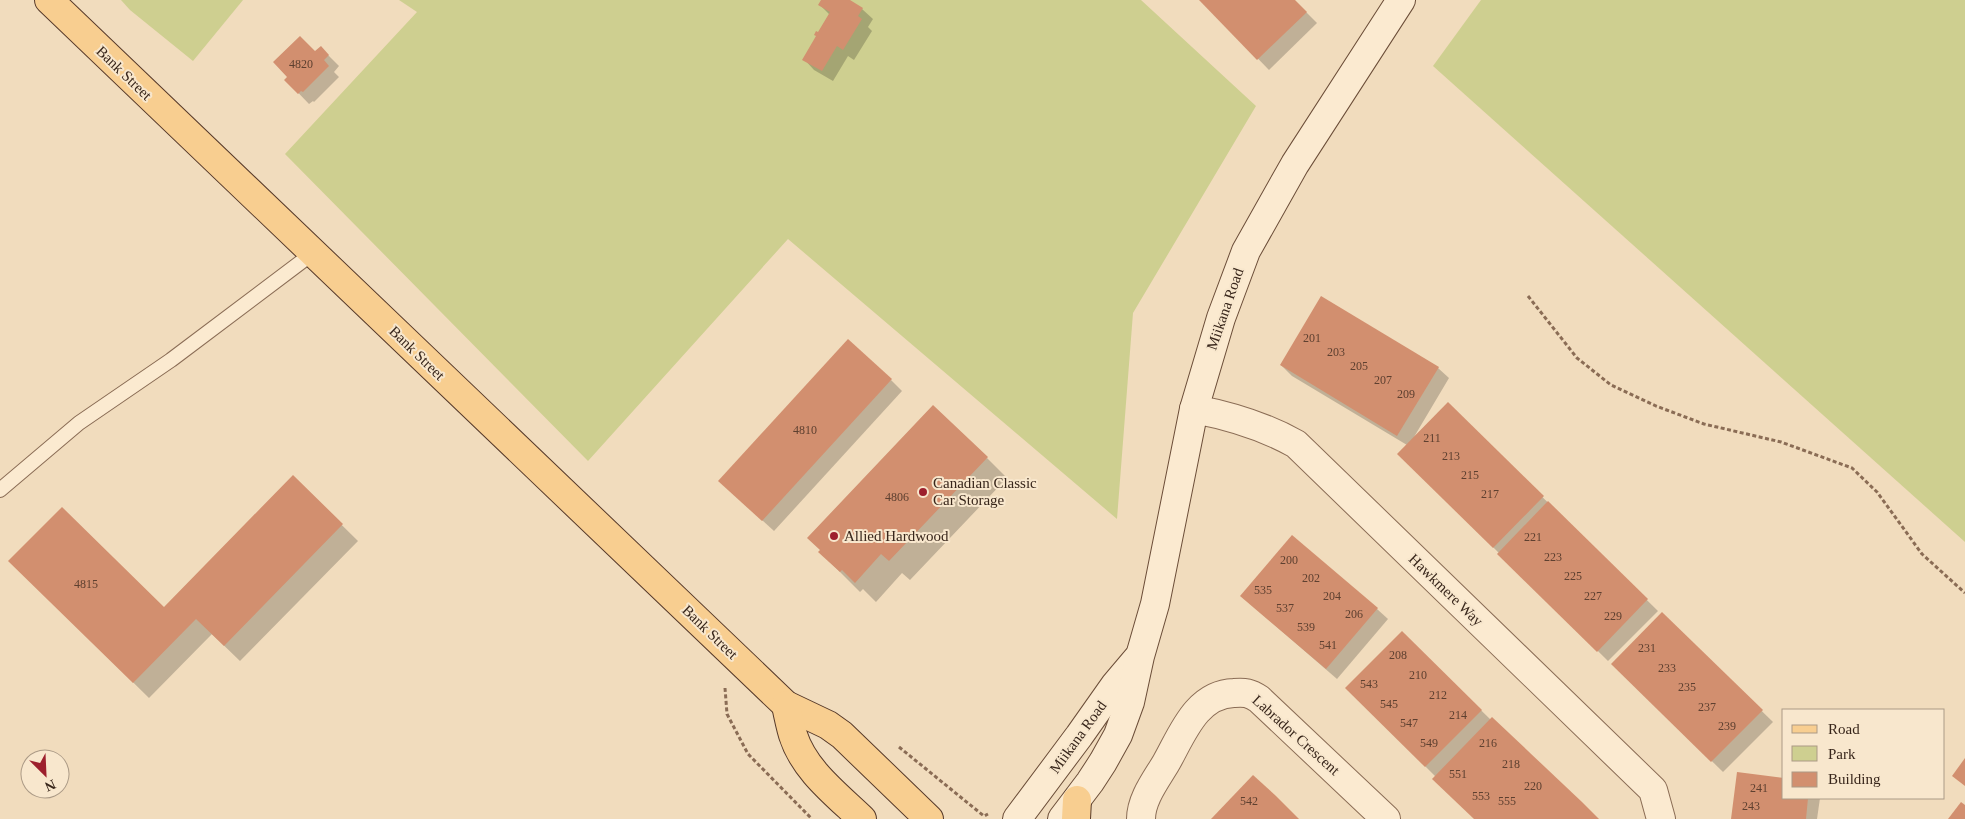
<svg xmlns="http://www.w3.org/2000/svg" width="1965" height="819" viewBox="0 0 1965 819" font-family="'Times New Roman',serif">
<style>
.green{fill:#cecf90}
.shadow{fill:#0003}
.building{fill:#d28f6f}
.lines{fill:none;stroke-linecap:round;stroke-linejoin:round}
.lane-casing{stroke:#8a6c55;stroke-width:16}
.street-casing{stroke:#8a6c55;stroke-width:30}
.secondary-casing{stroke:#6b4d38;stroke-width:30}
.primary-casing{stroke:#573a2a;stroke-width:30}
.path{stroke:#8a6c55;stroke-width:3;stroke-dasharray:4 2.5;stroke-linecap:butt}
.lane{stroke:#fbead0;stroke-width:14}
.street{stroke:#fbead0;stroke-width:28}
.secondary{stroke:#fbead0;stroke-width:28}
.primary{stroke:#f8ce90;stroke-width:28}
.poi-dot{fill:#9d202d;stroke:#f8e7cd;stroke-width:2}
.labels{text-anchor:middle;stroke-width:4;stroke-linejoin:round;paint-order:stroke}
.number-label{font-size:12px;fill:#5e4030}
.street-label{font-size:15px;fill:#38261b;stroke:#f8e7cd}
.poi-label{font-size:15px;fill:#38261b;stroke:#f8e7cd;text-anchor:start}
</style>
<rect width="100%" height="100%" fill="#f1dcbd"/>
<!-- green -->
<g class="green">
<polygon points="121,0 243,0 193,61 130,10"/>
<polygon points="399,0 1141,0 1256,106 1133,313 1117,519 788,239 588,461 285,154 417,12"/>
<polygon points="1481,0 1965,0 1965,542 1433,66"/>
</g>
<!-- shadow -->
<g class="shadow">
<polygon points="823,0 847,0 862,9 873,19 868,27 872,31 854,60 848,56 833,81 814,70 804,59 830,15 820,5"/>
<polygon points="1201,0 1294,0 1317,23 1269,70"/>
<polygon points="321,48 339,66 334,72 339,77 314,102 313,101 309,104 286,80"/>
<polygon points="1281,365 1438,368 1449,378 1414,437 1448,404 1658,611 1608,661 1399,454 1407,445 1292,376"/>
<polygon points="891,380 902,391 774,531 731,492"/>
<polygon points="987,458 1007,478 910,580 902,573 876,602 863,589 860,592 820,552"/>
<polygon points="293,477 358,541 240,661 212,634 149,698 10,561 164,608"/>
<polygon points="1241,596 1377,609 1388,619 1337,679"/>
<polygon points="1662,614 1773,722 1723,772 1613,664"/>
<polygon points="1402,633 1491,720 1598,819 1475,819 1436,777 1347,688"/>
<polygon points="1784,798 1820,798 1817,819 1732,819"/>
</g>
<!-- building -->
<g class="building">
<polygon points="821,0 850,0 863,8 858,16 862,19 843,50 837,46 822,71 802,60 816,36 814,35 816,31 818,32 830,12 818,5"/>
<polygon points="1199,0 1295,0 1307,12 1257,60"/>
<polygon points="300,36 315,51 321,46 329,55 324,60 329,66 303,92 301,91 298,94 284,80 287,77 273,62"/>
<polygon points="1321,296 1439,367 1397,436 1280,365"/>
<polygon points="848,339 892,379 762,521 718,481"/>
<polygon points="1448,402 1544,496 1493,548 1397,454"/>
<polygon points="933,405 988,457 889,561 881,554 855,583 842,570 840,572 818,552 820,550 807,538"/>
<polygon points="293,475 343,524 224,646 196,619 133,683 8,561 62,507 164,607"/>
<polygon points="1548,501 1648,599 1597,652 1497,554"/>
<polygon points="1292,535 1378,608 1326,669 1240,596"/>
<polygon points="1662,612 1763,710 1711,762 1611,664"/>
<polygon points="1402,631 1482,710 1425,767 1345,688"/>
<polygon points="1492,717 1582,802 1599,819 1474,819 1432,779"/>
<polygon points="1965,758 1965,786 1952,776"/>
<polygon points="1737,772 1784,778 1784,798 1808,798 1806,819 1731,819"/>
<polygon points="1253,775 1276,796 1299,819 1211,819"/>
<polygon points="1961,802 1965,805 1965,819 1948,819"/>
</g>
<g class="lines">
<defs>
<polyline id="lane" points="0,490 79,423 171,360 313,253"/>
<g id="street">
<path d="M1194 409C1231 416 1264 426 1296 444L1653 790 1661 819"/>
<path d="M1141 819C1141 799 1156 780 1166 763 1182 735 1196 694 1234 693 1245 692 1250 693 1259 699L1386 819"/>
</g>
<g id="secondary">
<polyline points="1017,819 1079,736 1115,685 1137,659"/>
<polyline points="1062,819 1090,782 1103,762 1118,735 1130,702 1140,656 1155,604 1194,409 1221,318 1246,251 1295,164 1401,0"/>
</g>
<g id="primary">
<polyline points="49,0 786,705 828,725 842,735 929,819"/>
<path d="M786 705C788 715 790 725 793 735 804 770 836 794 862 819"/>
<polyline points="1076,819 1077,800"/>
</g>
</defs>
<!-- lane casing -->
<use href="#lane" class="lane-casing"/>
<!-- street casing -->
<use href="#street" class="street-casing"/>
<!-- secondary casing -->
<use href="#secondary" class="secondary-casing"/>
<!-- primary casing -->
<use href="#primary" class="primary-casing"/>
<!-- path -->
<g class="path">
<polyline points="1528,296 1577,358 1611,385 1656,406 1704,424 1781,442 1852,468 1877,492 1922,554 1965,593"/>
<polyline points="725,688 727,714 748,754 812,819"/>
<polyline points="899,747 974,808 984,816 988,814"/>
</g>
<!-- lane -->
<use href="#lane" class="lane"/>
<!-- street -->
<use href="#street" class="street"/>
<!-- secondary -->
<use href="#secondary" class="secondary"/>
<!-- primary -->
<use href="#primary" class="primary"/>
</g>
<!-- markers -->
<g class="poi-dot">
<circle cx="923" cy="492" r="5"/>
<circle cx="834" cy="536" r="5"/>
</g>
<g class="labels">
<!-- number labels -->
<g class="number-label">
<text x="301" y="68">4820</text>
<text x="1312" y="342">201</text>
<text x="1336" y="356">203</text>
<text x="1359" y="370">205</text>
<text x="1383" y="384">207</text>
<text x="1406" y="398">209</text>
<text x="805" y="434">4810</text>
<text x="1432" y="442">211</text>
<text x="1451" y="460">213</text>
<text x="1470" y="479">215</text>
<text x="1490" y="498">217</text>
<text x="897" y="501">4806</text>
<text x="1533" y="541">221</text>
<text x="1553" y="561">223</text>
<text x="1289" y="564">200</text>
<text x="1573" y="580">225</text>
<text x="1311" y="582">202</text>
<text x="86" y="588">4815</text>
<text x="1263" y="594">535</text>
<text x="1332" y="600">204</text>
<text x="1593" y="600">227</text>
<text x="1285" y="612">537</text>
<text x="1354" y="618">206</text>
<text x="1613" y="620">229</text>
<text x="1306" y="631">539</text>
<text x="1328" y="649">541</text>
<text x="1647" y="652">231</text>
<text x="1398" y="659">208</text>
<text x="1667" y="672">233</text>
<text x="1418" y="679">210</text>
<text x="1369" y="688">543</text>
<text x="1687" y="691">235</text>
<text x="1438" y="699">212</text>
<text x="1389" y="708">545</text>
<text x="1707" y="711">237</text>
<text x="1458" y="719">214</text>
<text x="1409" y="727">547</text>
<text x="1727" y="730">239</text>
<text x="1429" y="747">549</text>
<text x="1488" y="747">216</text>
<text x="1511" y="768">218</text>
<text x="1458" y="778">551</text>
<text x="1533" y="790">220</text>
<text x="1759" y="792">241</text>
<text x="1481" y="800">553</text>
<text x="1249" y="805">542</text>
<text x="1507" y="805">555</text>
<text x="1751" y="810">243</text>
</g>
<!-- street labels -->
<g class="street-label">
<text transform="translate(124 73) rotate(44)" y="5">Bank Street</text>
<text transform="translate(1225 309) rotate(-71)" y="5">Miikana Road</text>
<text transform="translate(417 353) rotate(44)" y="5">Bank Street</text>
<text transform="translate(1446 590) rotate(44)" y="5">Hawkmere Way</text>
<text transform="translate(710 632) rotate(44)" y="5">Bank Street</text>
<text transform="translate(1296 735) rotate(42)" y="5">Labrador Crescent</text>
<text transform="translate(1078 737) rotate(-54)" y="5">Miikana Road</text>
</g>
<!-- poi labels -->
<g class="poi-label">
<text x="933" y="488">Canadian Classic<tspan x="933" dy="17">Car Storage</tspan></text>
<text x="844" y="541">Allied Hardwood</text>
</g>
</g>
<!-- legend -->
<rect x="1782" y="709" width="162" height="90" fill="#f8e7cd" stroke="#ab9a86"/>
<rect x="1792" y="725" width="25" height="8" fill="#f8ce90" stroke="#ab9a86"/>
<text x="1828" y="734" font-size="15" fill="#38261b">Road</text>
<rect x="1792" y="746" width="25" height="15" fill="#cecf90" stroke="#ab9a86"/>
<text x="1828" y="759" font-size="15" fill="#38261b">Park</text>
<rect x="1792" y="772" width="25" height="15" fill="#d28f6f" stroke="#ab9a86"/>
<text x="1828" y="784" font-size="15" fill="#38261b">Building</text>
<!-- north arrow -->
<g transform="translate(45 774) rotate(156)"><circle r="24" fill="#f8e7cd" stroke="#ab9a86"/>
<path d="M0-4L9 19L0 12L-9 19Z" fill="#9d202d"/>
<text y="-8" font-size="14" font-weight="bold" text-anchor="middle" fill="#38261b">N</text>
</g>
</svg>
